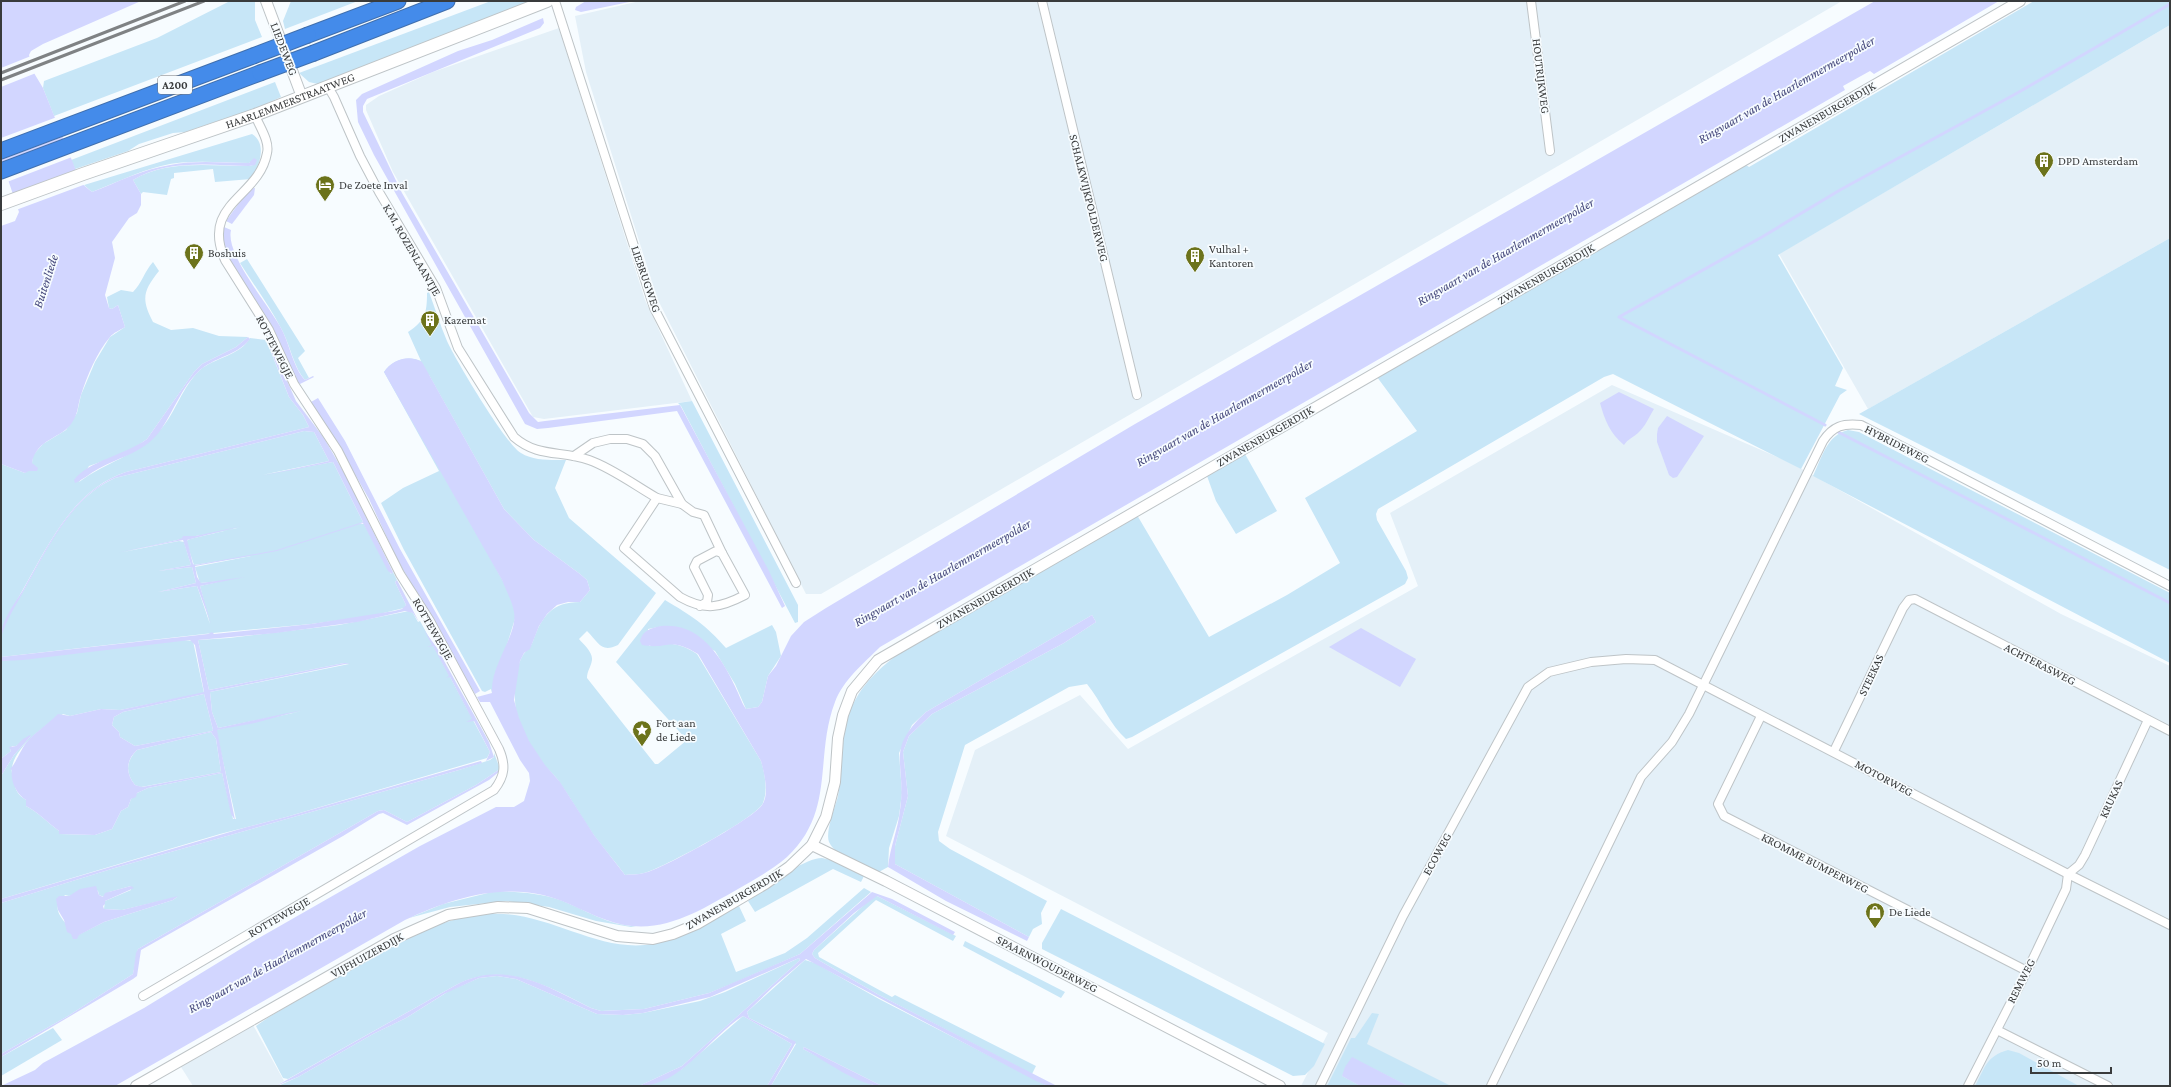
<svg xmlns="http://www.w3.org/2000/svg" width="2171" height="1087" viewBox="0 0 2171 1087" font-family="'Crimson Pro',serif">
<style>
.built{fill:#e4f0f8}
.green{fill:#c7e6f7;fill-rule:evenodd}
.water{fill:#d2d6ff;fill-rule:evenodd}
.pier{fill:#f7fcff}
.lines{fill:none;stroke-linecap:round;stroke-linejoin:round}
.stream{stroke:#d2d6ff;stroke-width:3}
.minor-casing{stroke:#bec4c7;stroke-width:10}
.tertiary-casing{stroke:#bec4c7;stroke-width:12}
.secondary-casing{stroke:#bec4c7;stroke-width:14}
.motorway-casing{stroke:#406fad;stroke-width:17}
.minor{stroke:#fff;stroke-width:8}
.tertiary{stroke:#fff;stroke-width:10}
.secondary{stroke:#fff;stroke-width:12}
.motorway{stroke:#448bea;stroke-width:15}
.rail{stroke:#7f8284;stroke-width:3}
.motorway-bridge-casing{stroke:#406fad;stroke-width:17;stroke-linecap:butt}
.motorway-bridge{stroke:#448bea;stroke-width:15}
.labels{text-anchor:middle;stroke-width:3.5;stroke-linejoin:round;paint-order:stroke}
.shield{fill:#f7fcff;stroke:#727576;stroke-width:1}
.shield-label{font-size:11px;font-weight:bold;fill:#393b3c}
.street-label{font-size:12px;fill:#393b3c;stroke:#f7fcff}
.poi-label{font-size:12px;fill:#393b3c;stroke:#f7fcff;text-anchor:start}
.water-label{font-size:13px;font-style:italic;fill:#45487c;stroke:#f7fcff}
</style>
<rect width="100%" height="100%" fill="#f7fcff"/>
<!-- built -->
<g class="built">
<polygon points="640,1 1842,1 821,594 806,594 657,298 586,72 575,16"/>
<polygon points="2170,25 2170,238 1868,409 1779,254"/>
<polygon points="559,28 645,300 692,401 544,419 533,417 393,172 366,110 366,105 379,96 433,72"/>
<polygon points="1612,385 1791,463 2061,614 2170,666 2170,1086 1301,1086 1328,1033 946,836 975,750 1080,695 1128,749 1418,586 1390,513"/>
<polygon points="253,1025 284,1081 276,1086 193,1086 181,1067"/>
</g>
<!-- green -->
<g class="green">
<polygon points="230,1 255,1 255,20 262,37 54,116 43,88 44,81 157,38"/>
<polygon points="291,1 358,1 285,29 283,21"/>
<polygon points="491,1 532,1 318,84 309,82 299,73"/>
<path d="M2034 1H2170V25L1778 255 1843 368 1835 386 1847 390 1840 395 1801 469 1613 374 1604 377 1378 509 1376 514 1377 520 1406 571 1408 578 1405 584 1132 737 1126 739C1110 725 1101 701 1087 684L1069 687 965 745 938 832 939 841 950 849 1047 901 1041 913 1042 924 1033 929 1029 937 895 864V846L908 796 903 752 909 736 932 714 1064 643 1096 622 1092 615 926 712 912 725 899 753 902 793 899 816 889 848 888 867 877 873C863 866 837 858 829 842 825 832 835 808 838 796 842 774 841 751 845 729 852 693 874 672 902 651L1137 515 1209 637 1287 595 1340 563 1305 498 1417 431 1377 377 1746 165 1749 167Z"/>
<polygon points="275,82 281,97 257,108 185,132 173,133 139,144 128,151 75,169 71,160"/>
<path d="M252 134C268 144 259 167 251 179L215 182 213 169 174 173V178L171 179 167 195 143 192 141 194 133 180C167 159 211 166 249 166L253 165 254 160 249 163C220 163 190 159 161 166 137 172 115 183 92 192L84 185Z"/>
<polygon points="2170,238 2170,570 1859,414"/>
<path d="M247 259 305 351 298 358 309 378 305 380C294 368 290 345 282 330 270 307 254 285 240 263Z"/>
<path d="M153 262 159 271C143 291 141 299 153 322L171 330 193 328 219 336 248 337 236 347 202 364 194 372 147 439 137 446 112 458 89 466 79 482C106 462 137 456 161 429 176 412 182 387 200 370 214 358 241 355 250 338L266 340 289 397 303 415 309 427 126 472C78 488 54 534 31 575 21 594 9 612 1 632V464L25 473 32 463 33 455 43 444 66 430 77 413 81 395 95 362 110 337 125 327 118 305 112 309 109 308 107 297 121 290 133 292C142 283 144 272 153 262Z"/>
<path d="M429 292C435 308 440 325 447 341 455 359 507 446 521 453 534 461 551 460 566 460L555 488 569 518 656 593 618 645C601 653 599 643 587 631L579 639C583 644 593 652 592 660 591 667 587 671 587 678L655 764H658L687 740 616 662 665 600C692 616 705 624 726 648L772 625 776 632 781 656 768 676 762 702 758 707 746 709 735 684 715 651 664 626 648 629 649 646C671 643 678 642 697 654L761 761C765 774 768 790 763 803 758 817 661 869 644 873 638 875 631 874 625 875 615 861 603 848 593 834 582 818 572 800 560 783 556 776 549 771 544 765 531 747 515 722 515 699 514 686 516 666 523 655 527 649 530 649 533 641 542 616 552 602 580 602L590 590 587 580 580 574 534 540 504 509 429 375 407 403 518 609 492 693 491 689 485 692 482 691 404 550 381 503 403 488 439 471 384 372C392 360 408 355 421 361L408 332C425 321 427 313 427 293Z"/>
<polygon points="692,401 798,605 798,622 795,623 681,406 678,403"/>
<path d="M1848 430 1859 432 2170 593V663L1813 476C1822 457 1827 435 1848 430Z"/>
<path d="M304 431 314 432 329 461 262 475 333 462 363 522 359 524H364L391 574 393 572 397 580 395 582 406 605 404 608 371 616 311 624 213 633 1 657C1 650 0 642 1 636 5 619 16 604 24 590 47 549 70 498 115 478ZM241 527 190 539 186 541 194 565 251 556 195 567 200 583 222 581 200 586 210 624 197 586 158 592 196 583 192 567 158 571 191 565 184 542 179 541 123 552 177 540C195 535 220 533 241 527Z"/>
<polygon points="1245,454 1277,511 1236,534 1216,501 1207,476"/>
<path d="M409 611 413 613 418 622 420 621 425 630 490 752 487 758 286 817 220 834 1 899V776L14 755 31 736 16 746H12L10 749 11 751 2 758 1 764V661L184 640 193 641 204 693 120 710 101 709 70 716 63 714C46 724 14 748 12 768 11 772 13 777 14 781 15 790 18 795 26 800V806C38 812 47 822 59 831V834L95 835 112 829 121 811 128 807 131 799 137 793 148 788 222 773 233 819H236L216 730 302 711 218 728 212 712 210 692 349 664 344 663 209 690 198 640 229 638 339 625Z"/>
<polygon points="204,694 213,730 212,731 135,746 120,737 119,732 112,725 114,717 123,712"/>
<path d="M211 732 216 739 221 772 141 787 135 785C126 774 125 762 137 750Z"/>
<path d="M494 753 500 769 476 785 407 822 384 810 378 811 138 949 133 974 68 1016 1 1054V903L118 867 459 770 490 760 494 757ZM131 886V890L105 901 104 909 122 910 177 897 173 900 104 922 78 935C72 930 55 915 58 906 58 902 63 898 65 895L69 896 93 888 98 891 99 895 104 897 109 892Z"/>
<path d="M822 858 831 860 864 876 861 882 833 869 755 912 748 901C767 888 800 859 822 858Z"/>
<path d="M864 888 871 892 800 954 736 982 709 993 644 1009 601 1011 591 1008C547 986 504 960 456 985L288 1079 283 1078 256 1026 269 1017C297 1000 326 984 355 967 397 943 439 917 489 914 544 910 593 950 645 945 680 941 709 922 739 906L746 921 721 934 736 972 785 953 807 938Z"/>
<path d="M496 891C518 892 539 893 560 900 584 909 609 926 636 926L631 927 596 921 549 907 506 901 450 907 409 918 443 904Z"/>
<polygon points="874,896 877,896 956,936 953,941 876,900 818,953 819,957 892,997 895,995 1036,1066 1032,1074 879,995 815,958 812,954 814,950"/>
<polygon points="1061,909 1325,1044 1314,1066 1305,1075 1293,1076 1042,949 1042,943"/>
<polygon points="965,941 1065,992 1061,998 963,946"/>
<polygon points="799,958 800,960 789,970 682,1066 639,1086 278,1086 298,1077 373,1034 406,1018 449,991 479,978 497,976 516,979 597,1014 623,1015 643,1013 700,1001 725,992"/>
<polygon points="805,960 815,963 879,999 1048,1086 882,1086 804,1047 803,1049 875,1086 771,1086 796,1044 787,1037 749,1018 747,1012"/>
<polygon points="1372,1013 1379,1014 1367,1044 1451,1086 1408,1086 1352,1058 1342,1076 1360,1086 1327,1086 1351,1038 1355,1038"/>
<polygon points="743,1016 792,1044 767,1086 646,1086 682,1069"/>
<polygon points="53,1028 62,1040 1,1076 1,1057"/>
<path d="M2008 1050 2019 1053 2079 1086H1975C1985 1068 1986 1056 2008 1050Z"/>
</g>
<!-- water -->
<g class="water">
<path d="M1 1H141L43 44 31 51 29 55 34 73 43 88 81 183 92 192C118 182 143 169 170 165 196 160 223 163 249 163L254 158 257 160 255 165 249 166C211 165 167 159 133 180L141 194V205L137 213 129 218 112 242 115 258 105 295 109 308 112 309 118 305 125 327C120 330 113 333 110 337 97 352 87 376 81 395 78 404 78 413 73 421 63 439 36 438 32 463L38 468 37 471H29L25 473 1 464V226L15 221 19 212 1 159Z"/>
<polygon points="586,1 634,1 581,12 575,10 576,7"/>
<path d="M1875 1H1999L1874 74 1870 71 1843 86 1845 90 880 647C864 663 843 680 835 702 814 757 836 811 787 857 772 870 755 879 738 889 706 907 671 930 632 926 608 924 584 910 562 901 509 880 454 897 405 920L115 1086H1L35 1070 43 1063 144 1008 252 942 420 846 496 807H514L524 801 530 781 529 773 520 760 490 702H480L477 697 492 693C490 665 518 635 514 612 512 601 506 590 502 580L384 372C392 360 408 354 422 362L504 509 534 540 580 574 587 580 590 590 580 602H568L557 605 547 614 539 626 530 649 524 653 520 661 514 700 519 718 529 741 545 765 560 782 594 835 625 875C631 874 638 875 644 873 661 870 753 819 762 805 770 794 764 773 761 761L698 654C669 636 669 650 642 645L640 641C643 630 651 628 661 626 707 621 729 671 744 706L746 709 758 707 762 702 768 676 776 666 791 636 804 622 826 608 1135 424Z"/>
<polygon points="543,18 544,23 540,28 367,99 363,106 363,112 402,193 529,413 538,422 545,421 680,405 769,571 785,606 782,608 677,411 548,428 537,429 525,424 374,155 358,122 356,100 362,94 458,51 492,40"/>
<polygon points="255,188 254,195 232,224 226,221 249,189"/>
<path d="M224 227 231 230C225 255 270 306 282 330 290 346 294 369 305 380L313 376 314 377 300 384 298 382 271 327 225 253 222 230Z"/>
<path d="M248 337 250 339C237 356 213 357 198 372 182 387 174 410 162 428 147 452 121 456 98 469 90 473 83 480 75 483L74 480C88 461 125 455 147 439L194 372 202 364 236 347Z"/>
<path d="M266 339 273 349 296 401 324 438 347 478 393 572 392 574 388 571 363 523 277 551 195 566 197 577 201 583 245 577 200 586 211 624 197 586 158 592 196 583 192 567 158 571 191 565 183 540 116 553 177 540 182 538 183 536H195L242 526 187 540 193 564 195 565 277 550 363 522 333 462 261 476 329 461 314 432 304 431 115 478C72 497 49 546 27 585 18 602 7 618 1 637 1 621 15 603 23 590 49 544 73 490 126 472L309 427 303 415 289 397Z"/>
<path d="M1619 392 1654 409C1649 417 1645 427 1638 433 1632 438 1628 439 1624 445 1610 433 1605 421 1600 403Z"/>
<polygon points="318,398 345,441 400,549 480,691 475,694 397,559 369,499 344,455 311,402"/>
<polygon points="1667,416 1704,436 1677,477 1673,478 1669,475 1657,442 1657,434 1658,428"/>
<path d="M397 580 419 622 413 613 405 611 357 622 276 633 198 640 209 690 344 663H350L210 692 212 712 218 728 302 710 255 723 217 730 235 820 231 814 222 773 148 788 137 793 136 797 131 799 128 807 121 811 112 829 95 835 59 834V831C47 822 38 812 26 806V800C16 794 10 780 12 770L10 769C15 765 21 749 26 743 33 734 48 724 58 714L70 716 101 709 120 710 204 692 195 645 190 640 23 660 1 661V657L208 634 212 632 214 634 311 624 394 611 402 609 406 605 395 582ZM204 694 213 730 212 731 135 746 120 737 119 732 112 725 114 717 123 712ZM211 732 216 739 221 772 142 787 135 785C126 774 125 761 137 750Z"/>
<path d="M1092 615 1096 622 1064 643 932 714 909 736 903 752 908 796 895 846V864L1029 937 1027 941 946 901 888 867C890 847 898 830 900 810 907 762 884 751 926 712Z"/>
<polygon points="1361,628 1416,659 1400,687 1329,647"/>
<polygon points="424,630 437,648 489,742 494,757 486,761 490,752 474,721 466,722 472,719 450,677 446,678 449,676 433,646 427,647 432,645"/>
<polygon points="30,735 31,736 14,755 1,776 2,758 11,751 9,747 16,746 23,739"/>
<polygon points="481,761 482,763 459,770 118,867 1,903 1,899 247,827 286,817"/>
<polygon points="500,769 500,771 489,780 407,825 383,813 379,814 343,836 141,950 137,976 133,979 1,1057 1,1054 68,1016 133,974 136,953 138,949 378,811 384,810 407,822 476,785"/>
<polygon points="96,886 99,895 103,897 105,893 131,886 134,888 105,901 105,904 103,906 104,909 122,910 178,896 173,900 104,922 79,935 77,939 73,939 71,934 67,932 64,920 58,910 56,899 59,896 69,896 80,889"/>
<path d="M872 892 892 899 955 932 953 935 877 896 854 913 814 950 812 954 815 958 879 995 1057 1086H1048L1036 1081 806 959 773 987 747 1012 749 1018 796 1042 771 1086H767L792 1044 743 1016C710 1036 682 1086 639 1086L682 1066 789 970 800 960 799 958 710 997 643 1013 623 1015 597 1014 516 979 497 976 479 978 444 994 406 1018 373 1034 298 1077 276 1086 456 985C505 959 546 986 591 1008L601 1011 644 1009 709 993 800 954Z"/>
<path d="M804 1047 882 1086C858 1086 825 1060 803 1049Z"/>
<polygon points="1352,1057 1408,1086 1360,1086 1342,1076 1345,1067"/>
</g>
<!-- pier -->
<g class="pier">
<polygon points="31,56 36,73 1,87 1,68"/>
<polygon points="57,117 64,136 1,160 1,138"/>
<polygon points="65,138 72,157 7,182 1,163"/>
<polygon points="78,169 86,184 16,210 11,194"/>
</g>
<g class="lines">
<!-- stream -->
<g class="stream">
<polyline points="1825,425 1619,317 1762,237 1840,190 2019,92 2170,4"/>
<polyline points="1838,432 2170,603"/>
</g>
<defs>
<g id="minor">
<polyline points="555,1 654,308 796,583"/>
<polyline points="1042,1 1137,395"/>
<polyline points="1531,1 1550,151"/>
<path d="M328 87 334 97 360 156 379 192 436 288 458 348 514 437C538 458 561 450 589 460 612 468 636 486 657 498L624 548 680 597C705 611 720 608 745 595L722 553 716 551 697 561 694 567 708 595 707 602 700 606"/>
<polyline points="574,456 593,443 610,439 627,439 643,444 655,456 682,504 693,512 704,515 722,553"/>
<polyline points="657,498 682,504"/>
<polyline points="1761,716 1718,804 1724,816 2027,971"/>
<polyline points="1834,751 1903,608 1909,600 1915,599 2170,731"/>
<polyline points="2068,874 2079,865 2085,855 2148,720"/>
<path d="M143 996 494 790C505 776 506 765 499 749L430 621 400 574 338 451 294 384 269 330 225 260C200 203 259 198 267 153 270 141 259 126 255 115"/>
<polyline points="1997,1030 2108,1086"/>
<polyline points="1320,1086 1403,916 1528,687 1549,672 1591,662 1626,659 1655,660 2068,874 2170,925"/>
<path d="M1491 1086 1641 777 1672 742 1689 714 1823 441C1833 426 1843 423 1861 425L2170 586"/>
<polyline points="1968,1086 2027,971 2066,889 2068,874"/>
</g>
<g id="tertiary">
<polyline points="266,1 302,97"/>
<polyline points="812,845 886,881 1280,1086"/>
<polyline points="136,1086 394,939 448,915 498,907 528,908 617,936 653,939 673,934 697,924 765,884 789,867 812,845 826,817 835,782 838,738 843,715 852,691 878,660 2020,1"/>
</g>
<g id="secondary">
<path id="s1" d="M1 204 83 174 255 115 547 1"/>
</g>
<g id="motorway">
<polyline points="308,35 398,1"/>
<polyline points="314,53 447,1"/>
<polyline points="1,151 253,56"/>
<polyline points="1,171 260,73"/>
</g>
</defs>
<!-- minor casing -->
<use href="#minor" class="minor-casing"/>
<!-- tertiary casing -->
<use href="#tertiary" class="tertiary-casing"/>
<!-- secondary casing -->
<use href="#secondary" class="secondary-casing"/>
<!-- motorway casing -->
<use href="#motorway" class="motorway-casing"/>
<!-- minor -->
<use href="#minor" class="minor"/>
<!-- tertiary -->
<use href="#tertiary" class="tertiary"/>
<!-- secondary -->
<use href="#secondary" class="secondary"/>
<!-- motorway -->
<use href="#motorway" class="motorway"/>
<!-- rail -->
<g class="rail">
<polyline points="1,73 185,1"/>
<polyline points="1,80 204,1"/>
</g>
<defs>
<g id="motorway-bridge">
<polyline points="253,56 308,35"/>
<polyline points="260,73 314,53"/>
</g>
</defs>
<!-- motorway-bridge casing -->
<use href="#motorway-bridge" class="motorway-bridge-casing"/>
<!-- motorway-bridge -->
<use href="#motorway-bridge" class="motorway-bridge"/>
</g>
<!-- icons -->
<defs>
<symbol id="building-pin" viewBox="-11 -11 22 30"><path d="M0 17L-7.5 6A9.5 9.5 0 1 1 7.5 6Z" fill="#6c731b" stroke="#f7fcff"/><path d="M-4-6H4V6H1V3H-1V6H-4ZM-2.5-4.3h1.7v1.8h-1.7ZM.8-4.3h1.7v1.8H.8ZM-2.5-1h1.7V.8h-1.7ZM.8-1h1.7V.8H.8Z" fill="#fff"/></symbol>
<symbol id="hotel-pin" viewBox="-11 -11 22 30"><path d="M0 17L-7.5 6A9.5 9.5 0 1 1 7.5 6Z" fill="#6c731b" stroke="#f7fcff"/><path d="M-6-4.5h1.5V1H6V5H4.5V3h-9V5H-6ZM-4 0a1.8 1.8 0 1 1 3.6 0ZM.5 0V-2.5h3Q6-2.5 6 0Z" fill="#fff"/></symbol>
<symbol id="sight-pin" viewBox="-11 -11 22 30"><path d="M0 17L-7.5 6A9.5 9.5 0 1 1 7.5 6Z" fill="#6c731b" stroke="#f7fcff"/><path d="M0-6L1.8-2.2L6-1.7L2.9 1.2L3.7 5.4L0 3.3L-3.7 5.4L-2.9 1.2L-6-1.7L-1.8-2.2Z" fill="#fff"/></symbol>
<symbol id="shop-pin" viewBox="-11 -11 22 30"><path d="M0 17L-7.5 6A9.5 9.5 0 1 1 7.5 6Z" fill="#6c731b" stroke="#f7fcff"/><path d="M-5-2.5h2.3a2.7 3.5 0 0 1 5.4 0H5L5.5 6h-11ZM-1.5-2.5h3a1.5 2.3 0 0 0-3 0Z" fill="#fff"/></symbol>
</defs>
<g fill-rule="evenodd">
<use href="#building-pin" x="2033" y="150" width="22" height="30"/>
<use href="#hotel-pin" x="314" y="174" width="22" height="30"/>
<use href="#building-pin" x="183" y="242" width="22" height="30"/>
<use href="#building-pin" x="1184" y="245" width="22" height="30"/>
<use href="#building-pin" x="419" y="309" width="22" height="30"/>
<use href="#sight-pin" x="631" y="719" width="22" height="30"/>
<use href="#shop-pin" x="1864" y="901" width="22" height="30"/>
</g>
<g class="labels">
<!-- shield labels -->
<rect class="shield" x="158" y="76" width="34" height="18" rx="3"/>
<g class="shield-label">
<text x="175" y="89">A200</text>
</g>
<!-- street labels -->
<g class="street-label">
<text transform="translate(284 49) rotate(69)" y="4">LIEDEWEG</text>
<text transform="translate(1541 76) rotate(83)" y="4">HOUTRIJKWEG</text>
<text dy="4" stroke="none"><textPath href="#s1" startOffset="307">HAARLEMMERSTRAATWEG</textPath></text>
<text transform="translate(1827 112) rotate(-30)" y="4">ZWANENBURGERDIJK</text>
<text transform="translate(1089 198) rotate(76)" y="4">SCHALKWIJKPOLDERWEG</text>
<text transform="translate(412 250) rotate(60)" y="4">K.M. ROZENLAANTJE</text>
<text transform="translate(1546 274) rotate(-30)" y="4">ZWANENBURGERDIJK</text>
<text transform="translate(646 279) rotate(71)" y="4">LIEBRUGWEG</text>
<text transform="translate(275 347) rotate(63)" y="4">ROTTEWEGJE</text>
<text transform="translate(1265 436) rotate(-30)" y="4">ZWANENBURGERDIJK</text>
<text transform="translate(1897 444) rotate(27)" y="4">HYBRIDEWEG</text>
<text transform="translate(985 598) rotate(-30)" y="4">ZWANENBURGERDIJK</text>
<text transform="translate(433 629) rotate(60)" y="4">ROTTEWEGJE</text>
<text transform="translate(2040 664) rotate(27)" y="4">ACHTERASWEG</text>
<text transform="translate(1871 675) rotate(-65)" y="4">STEEKAS</text>
<text transform="translate(1884 778) rotate(28)" y="4">MOTORWEG</text>
<text transform="translate(2111 799) rotate(-65)" y="4">KRUKAS</text>
<text transform="translate(1437 854) rotate(-61)" y="4">ECOWEG</text>
<text transform="translate(1815 863) rotate(27)" y="4">KROMME BUMPERWEG</text>
<text transform="translate(734 899) rotate(-30)" y="4">ZWANENBURGERDIJK</text>
<text transform="translate(279 917) rotate(-30)" y="4">ROTTEWEGJE</text>
<text transform="translate(367 955) rotate(-29)" y="4">VIJFHUIZERDIJK</text>
<text transform="translate(1047 964) rotate(27)" y="4">SPAARNWOUDERWEG</text>
<text transform="translate(2021 981) rotate(-63)" y="4">REMWEG</text>
</g>
<!-- poi labels -->
<g class="poi-label">
<text x="2058" y="165">DPD Amsterdam</text>
<text x="339" y="189">De Zoete Inval</text>
<text x="1209" y="253">Vulhal +<tspan x="1209" dy="14">Kantoren</tspan></text>
<text x="208" y="257">Boshuis</text>
<text x="444" y="324">Kazemat</text>
<text x="656" y="727">Fort aan<tspan x="656" dy="14">de Liede</tspan></text>
<text x="1889" y="916">De Liede</text>
</g>
<!-- water labels -->
<g class="water-label">
<text transform="translate(1786 89) rotate(-30)" y="5">Ringvaart van de Haarlemmermeerpolder</text>
<text transform="translate(1505 251) rotate(-30)" y="5">Ringvaart van de Haarlemmermeerpolder</text>
<text transform="translate(45 281) rotate(-72)" y="5">Buitenliede</text>
<text transform="translate(1224 412) rotate(-30)" y="5">Ringvaart van de Haarlemmermeerpolder</text>
<text transform="translate(942 572) rotate(-30)" y="5">Ringvaart van de Haarlemmermeerpolder</text>
<text transform="translate(277 960) rotate(-29)" y="5">Ringvaart van de Haarlemmermeerpolder</text>
</g>
</g>
<!-- border -->
<rect width="2171" height="1087" fill="none" stroke="#393b3c" stroke-width="4"/>
<!-- scale -->
<path d="M2031 1067v6h80v-6" fill="none" stroke="#393b3c" stroke-width="2"/>
<text x="2037" y="1067" font-size="12" fill="#393b3c" stroke="#f7fcff" stroke-width="3" paint-order="stroke">50 m</text>
</svg>
